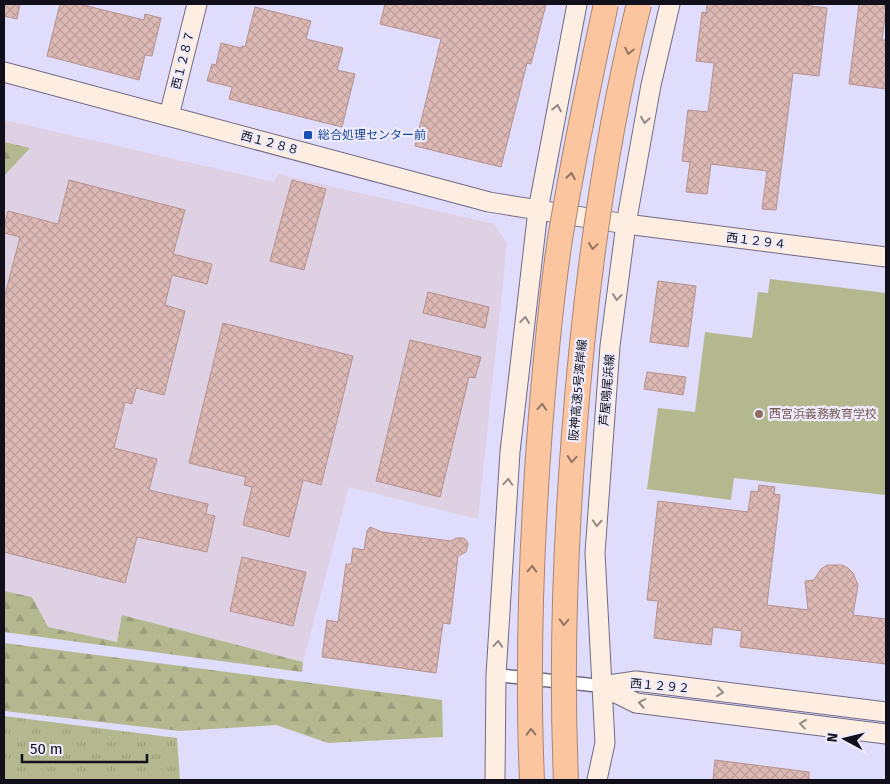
<svg xmlns="http://www.w3.org/2000/svg" width="890" height="784" viewBox="0 0 890 784" font-family="'Fira Sans','Noto Sans JP',sans-serif">
<style>
.industrial{fill:#dfd1e4}
.grass{fill:url(#grass-tufts)}
.forest{fill:url(#forest-firs)}
.garden{fill:#b4b88f}
.building{fill:url(#building-cross-hatch);stroke:#b4928e}
.lines{fill:none;stroke-linecap:round;stroke-linejoin:round}
.street-casing{stroke:#6f6b86;stroke-width:15}
.secondary-casing{stroke:#6f6b86;stroke-width:21}
.street{stroke:#fff;stroke-width:12}
.secondary{stroke:#feeee2;stroke-width:19}
.highway-bridge-casing{stroke:#a98670;stroke-width:26;stroke-linecap:butt}
.highway-bridge{stroke:#fbc69f;stroke-width:24}
.oneway{stroke:#927463}
.oneway2{stroke:#938a88}
.transit-dot{fill:#1a4fb4;stroke:#edebfd;stroke-width:2}
.education-dot{fill:#8d6e63;stroke:#edebfd;stroke-width:2}
.labels{text-anchor:middle;stroke-width:4.5;stroke-linejoin:round;paint-order:stroke}
.street-label{font-size:12px;fill:#11101a;stroke:#edebfd}
.transit-label{font-size:12px;fill:#164399;stroke:#edebfd;text-anchor:start}
.education-label{font-size:12px;fill:#785e54;stroke:#edebfd;text-anchor:start}
</style>
<defs>
<pattern id="grass-tufts" width="24" height="20" patternUnits="userSpaceOnUse" patternTransform="scale(1.25)"><rect width="24" height="20" fill="#b4b88f"/><path d="M3 7l-1-3M5 7V3M7 7l1-3M15 17l-1-3M17 17v-4M19 17l1-3" fill="none" stroke="#9a9d7b"/></pattern>
<pattern id="forest-firs" width="22" height="20" patternUnits="userSpaceOnUse" patternTransform="scale(1.25)"><rect width="22" height="20" fill="#b4b88f"/><path d="M5 1l3.5 6h-7zM16 11l3.5 6h-7z" fill="#9a9d7b"/></pattern>
<pattern id="building-cross-hatch" width="8" height="8" patternUnits="userSpaceOnUse" patternTransform="scale(1.25)"><rect width="8" height="8" fill="#ddb9b5"/><path d="M0 0l8 8M0 8l8-8" fill="none" stroke="#bd9e9b"/></pattern>
</defs>
<rect width="100%" height="100%" fill="#e0dcfb"/>
<!-- industrial -->
<polygon class="industrial" points="4,120 274,182 278,174 494,224 507,243 478,519 349,487 303,662 123,615 117,642 48,627 32,597 4,591"/>
<!-- grass -->
<polygon class="grass" points="4,716 177,738 180,780 4,780"/>
<!-- forest -->
<g class="forest">
<polygon points="4,142 30,148 4,176"/>
<polygon points="4,591 32,597 48,627 117,642 122,615 303,662 302,672 4,632"/>
<polygon points="4,643 442,700 443,737 328,743 276,725 180,731 4,711"/>
</g>
<!-- garden -->
<polygon class="garden" points="770,279 886,293 886,495 734,478 731,500 647,489 658,408 695,412 705,332 752,338 758,292 768,293"/>
<!-- building -->
<g class="building">
<polygon points="4,4 20,4 17,19 4,16"/>
<polygon points="60,4 79,4 144,20 145,14 161,18 152,56 145,55 139,80 47,56"/>
<polygon points="385,4 546,4 531,64 527,63 501,167 415,146 441,39 380,24"/>
<polygon points="707,4 796,4 827,8 819,76 793,73 776,210 762,209 767,171 711,164 707,194 686,192 690,162 682,161 688,110 708,112 714,63 696,61 702,12 706,13"/>
<polygon points="859,4 885,4 884,9 886,9 882,40 886,40 886,89 849,84"/>
<polygon points="255,7 311,21 306,39 343,48 337,70 355,74 342,127 229,99 232,87 207,81 212,64 216,65 221,43 241,48 242,46 245,47"/>
<polygon points="69,180 185,210 173,254 212,264 207,284 172,275 165,305 185,311 164,395 136,388 132,404 125,402 114,448 157,459 149,490 208,504 206,514 215,516 207,552 137,537 125,583 4,552 4,299 20,237 4,233 4,227 8,211 58,224"/>
<polygon points="292,180 326,189 304,270 270,261"/>
<polygon points="658,281 696,286 688,347 650,342"/>
<polygon points="428,292 489,307 485,328 423,313"/>
<polygon points="223,323 353,356 321,485 303,480 289,537 243,525 252,487 244,485 246,477 189,463"/>
<polygon points="410,340 481,357 475,378 469,377 440,497 376,481"/>
<polygon points="647,372 686,377 683,395 644,389"/>
<polygon points="759,485 775,487 774,494 780,495 767,605 808,610 805,581 814,580 821,569 827,565 842,565 848,568 853,573 858,585 853,615 886,619 886,664 740,647 742,631 713,627 711,645 654,638 658,601 647,600 658,501 748,512 751,491 758,492"/>
<polygon points="370,527 382,532 451,541 456,538 464,538 468,543 466,552 458,556 450,624 443,623 436,673 322,657 327,620 338,622 346,564 351,564 353,548 364,550 367,531"/>
<polygon points="242,557 306,572 293,626 230,611"/>
<polygon points="715,760 809,772 809,780 713,780"/>
</g>
<g class="lines">
<defs>
<polyline id="street" points="496,675 602,686"/>
<g id="secondary">
<polyline points="4,72 489,202 626,224 886,257"/>
<polyline points="169,116 197,4"/>
<polyline points="602,686 636,703 886,734"/>
<polyline points="602,686 636,681 886,712"/>
<polyline points="495,780 496,675 510,452 538,210 577,4"/>
<polyline points="597,780 605,743 595,553 610,346 626,224 651,85 670,4"/>
</g>
</defs>
<!-- street casing -->
<use href="#street" class="street-casing"/>
<!-- secondary casing -->
<use href="#secondary" class="secondary-casing"/>
<!-- street -->
<use href="#street" class="street"/>
<!-- secondary -->
<use href="#secondary" class="secondary"/>
<defs>
<g id="highway-bridge">
<path d="M532 780C527 668 531 555 539 442 544 375 550 306 560 239 573 160 589 82 606 4"/>
<path d="M566 780C561 665 565 550 574 435 585 290 604 144 639 4"/>
</g>
</defs>
<!-- highway-bridge casing -->
<use href="#highway-bridge" class="highway-bridge-casing"/>
<!-- highway-bridge -->
<use href="#highway-bridge" class="highway-bridge"/>
</g>
<!-- one-way arrows -->
<defs><path id="oneway-chevron" d="M-2-3.5L2.5 0L-2 3.5" fill="none" stroke-width="1.6" stroke-linecap="round" stroke-linejoin="round" transform="scale(1.25)"/></defs>
<g class="oneway">
<use href="#oneway-chevron" transform="translate(629 51) rotate(102)"/>
<use href="#oneway-chevron" transform="translate(571 176) rotate(-80)"/>
<use href="#oneway-chevron" transform="translate(593 246) rotate(98)"/>
<use href="#oneway-chevron" transform="translate(542 407) rotate(-86)"/>
<use href="#oneway-chevron" transform="translate(572 459) rotate(94)"/>
<use href="#oneway-chevron" transform="translate(532 569) rotate(-88)"/>
<use href="#oneway-chevron" transform="translate(564 622) rotate(92)"/>
<use href="#oneway-chevron" transform="translate(531 732) rotate(-91)"/>
</g>
<g class="oneway2">
<use href="#oneway-chevron" transform="translate(557 108) rotate(-79)"/>
<use href="#oneway-chevron" transform="translate(645 120) rotate(100)"/>
<use href="#oneway-chevron" transform="translate(617 297) rotate(97)"/>
<use href="#oneway-chevron" transform="translate(525 320) rotate(-83)"/>
<use href="#oneway-chevron" transform="translate(508 482) rotate(-86)"/>
<use href="#oneway-chevron" transform="translate(597 523) rotate(93)"/>
<use href="#oneway-chevron" transform="translate(498 644) rotate(-86)"/>
<use href="#oneway-chevron" transform="translate(720 692) rotate(7)"/>
<use href="#oneway-chevron" transform="translate(642 703) rotate(-170)"/>
<use href="#oneway-chevron" transform="translate(803 724) rotate(-173)"/>
</g>
<!-- markers -->
<rect class="transit-dot" x="303" y="130" width="10" height="10" rx="2.5"/>
<circle class="education-dot" cx="759" cy="414" r="5"/>
<g class="labels">
<!-- street labels -->
<g class="street-label">
<text transform="translate(183 60) rotate(-76)" y="4">西１２８７</text>
<text transform="translate(270 143) rotate(15)" y="4">西１２８８</text>
<text transform="translate(756 241) rotate(7)" y="4">西１２９４</text>
<text transform="translate(578 390) rotate(-85)" y="4">阪神高速5号湾岸線</text>
<text transform="translate(607 390) rotate(-85)" y="4">芦屋鳴尾浜線</text>
<text transform="translate(660 686) rotate(5)" y="4">西１２９２</text>
</g>
<!-- transit labels -->
<g class="transit-label">
<text x="318" y="139">総合処理センター前</text>
</g>
<!-- education labels -->
<g class="education-label">
<text x="769" y="418">西宮浜義務教育学校</text>
</g>
</g>
<!-- border -->
<rect width="890" height="784" fill="none" stroke="#11101a" stroke-width="10"/>
<!-- north arrow -->
<g transform="translate(845 739) rotate(277)" stroke="#edebfd" stroke-width="4" paint-order="stroke">
<path d="M0-4L9 19L0 12L-9 19Z" fill="#11101a"/>
<text y="-8" font-size="14" font-weight="bold" text-anchor="middle" fill="#11101a">N</text>
</g>
<!-- scale -->
<path d="M22 754v8h125v-8" fill="none" stroke="#11101a" stroke-width="2.5"/>
<text x="30" y="754" font-size="15" fill="#11101a" stroke="#edebfd" stroke-width="4" paint-order="stroke">50 m</text>
</svg>
